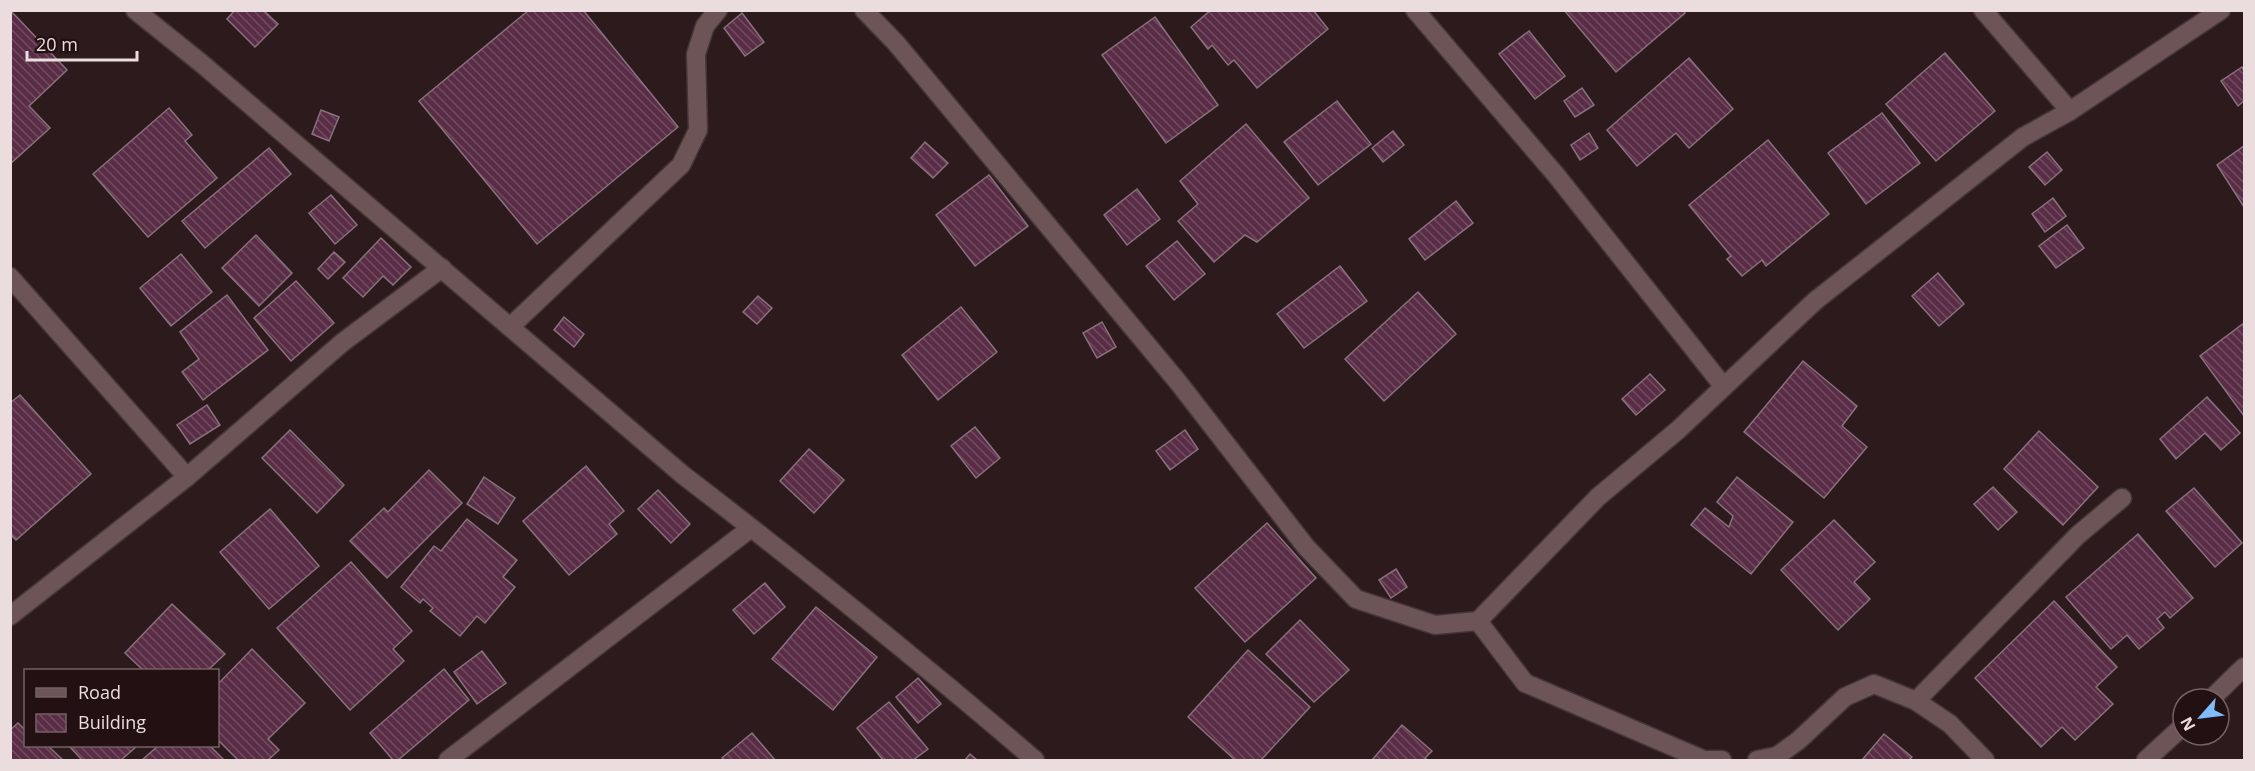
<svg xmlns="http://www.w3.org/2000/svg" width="2255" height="771" viewBox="0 0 2255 771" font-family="'Open Sans',sans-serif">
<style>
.building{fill:url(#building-back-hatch);stroke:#87717c;stroke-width:1.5}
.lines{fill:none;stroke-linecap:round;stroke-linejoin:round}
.minor-casing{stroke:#443536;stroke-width:21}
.minor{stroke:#6c5457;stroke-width:18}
</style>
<defs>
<pattern id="building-back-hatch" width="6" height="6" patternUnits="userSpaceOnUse" patternTransform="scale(1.5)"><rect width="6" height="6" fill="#5a2d46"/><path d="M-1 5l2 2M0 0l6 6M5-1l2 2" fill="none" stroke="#724b60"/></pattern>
</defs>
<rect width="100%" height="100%" fill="#2d1a1c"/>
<!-- building -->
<g class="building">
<polygon points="10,10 67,70 29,106 50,128 10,164"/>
<polygon points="235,10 263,10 278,24 255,47 227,19"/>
<polygon points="529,10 583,10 678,127 537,244 419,101"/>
<polygon points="1211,10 1313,10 1328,29 1257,88 1234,60 1228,65 1212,45 1208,49 1191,27"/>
<polygon points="1564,10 1683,10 1685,13 1616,72"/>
<polygon points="742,13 764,42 745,56 724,28"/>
<polygon points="1155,17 1218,105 1166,143 1102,55"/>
<polygon points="1529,31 1565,76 1535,99 1499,54"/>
<polygon points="1945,53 1995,111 1936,161 1886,104"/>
<polygon points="1689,58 1733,109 1689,148 1676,133 1637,166 1607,130"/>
<polygon points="2242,67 2244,71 2244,101 2238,106 2221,81"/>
<polygon points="1582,88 1594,105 1575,117 1564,101"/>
<polygon points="1337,101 1371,144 1318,185 1284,142"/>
<polygon points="169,108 192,135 185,141 217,178 148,237 93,174"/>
<polygon points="321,110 339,117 329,141 312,134"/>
<polygon points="1882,113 1920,163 1866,204 1828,153"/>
<polygon points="1246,124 1309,198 1257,242 1245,235 1214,262 1178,221 1198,204 1180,181"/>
<polygon points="1393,131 1404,145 1383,162 1372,148"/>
<polygon points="1589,133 1598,148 1580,160 1571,145"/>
<polygon points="1768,140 1829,214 1766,266 1762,260 1742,276 1727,259 1731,256 1689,205"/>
<polygon points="925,142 948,163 933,178 911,158"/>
<polygon points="2244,146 2244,207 2217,165"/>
<polygon points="269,148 291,174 205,248 182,221"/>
<polygon points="2047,152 2062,170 2045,185 2029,167"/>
<polygon points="989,175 1028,226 975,266 936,215"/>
<polygon points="1137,189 1160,219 1127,245 1104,215"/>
<polygon points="331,195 357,225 335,244 309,213"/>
<polygon points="2053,198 2066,216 2045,232 2032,214"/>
<polygon points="1456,201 1473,223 1425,260 1409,239"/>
<polygon points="2067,225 2084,248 2056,268 2039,246"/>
<polygon points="256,235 292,273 259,306 222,268"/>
<polygon points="381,238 411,267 393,285 383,276 363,297 343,278"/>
<polygon points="1177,241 1205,274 1174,300 1146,266"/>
<polygon points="334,252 345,262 328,279 318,269"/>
<polygon points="181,254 212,292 171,326 140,288"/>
<polygon points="1340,266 1367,301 1304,348 1277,314"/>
<polygon points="1938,273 1964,304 1939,326 1912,296"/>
<polygon points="296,281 334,323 291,361 254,318"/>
<polygon points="1418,292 1456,334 1384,401 1345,359"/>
<polygon points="227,295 268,350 203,400 182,372 199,359 180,332"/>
<polygon points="758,296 772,308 757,324 743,312"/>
<polygon points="961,307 997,352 938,400 902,355"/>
<polygon points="564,317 584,334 574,347 554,330"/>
<polygon points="1102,322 1116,347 1097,358 1083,333"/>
<polygon points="2244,323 2244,416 2200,356"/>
<polygon points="1803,361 1857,406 1842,426 1867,447 1824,498 1744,432"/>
<polygon points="1650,374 1665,390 1636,415 1622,399"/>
<polygon points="20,395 91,474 16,540 10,534 10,403"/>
<polygon points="2207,397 2240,433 2221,450 2205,433 2176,459 2160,439"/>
<polygon points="207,405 220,425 190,444 177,425"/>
<polygon points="975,427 1000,458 976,478 951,446"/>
<polygon points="290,430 344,485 317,513 262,458"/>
<polygon points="1185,430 1198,449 1170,470 1156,451"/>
<polygon points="2039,431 2098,487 2063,525 2004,469"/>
<polygon points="809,449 844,480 814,513 780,481"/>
<polygon points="586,466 624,511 609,524 617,534 569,575 523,521"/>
<polygon points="429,470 462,503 387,578 350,541 384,508 388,512"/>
<polygon points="484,477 515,498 498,524 467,504"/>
<polygon points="1737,477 1793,522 1751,574 1691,525 1705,508 1729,527 1733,516 1717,502"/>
<polygon points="1993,487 2017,512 1998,530 1974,504"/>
<polygon points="2194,488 2242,543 2215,567 2166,511"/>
<polygon points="658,490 690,524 671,543 638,509"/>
<polygon points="270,509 319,566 269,609 220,552"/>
<polygon points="467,519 517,560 503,577 515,587 485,623 477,616 460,636 430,611 433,608 423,599 420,603 401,587 434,546 441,551"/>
<polygon points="1834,520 1875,562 1854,582 1870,599 1838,630 1781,570"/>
<polygon points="1267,523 1316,578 1245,642 1195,588"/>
<polygon points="2138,534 2193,598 2170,618 2165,612 2157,619 2164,628 2139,649 2127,635 2111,649 2066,597"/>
<polygon points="351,562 412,631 393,649 404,661 350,710 277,628"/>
<polygon points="1396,569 1407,587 1391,598 1379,580"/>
<polygon points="765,583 785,607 754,634 733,610"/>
<polygon points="2054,601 2117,667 2096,687 2113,704 2075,740 2062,727 2041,747 1975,678"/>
<polygon points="172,604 225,654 208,670 143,670 125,653"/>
<polygon points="816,607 877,657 833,710 772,659"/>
<polygon points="1300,620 1349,670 1314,702 1266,654"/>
<polygon points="252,649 305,703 268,739 279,750 268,760 238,760 218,740 218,684"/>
<polygon points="1248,650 1310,707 1261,760 1235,760 1188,717"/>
<polygon points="482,651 506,683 477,704 454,672"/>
<polygon points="444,669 469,700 398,760 393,760 370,733"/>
<polygon points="918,678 941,704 918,723 896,697"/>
<polygon points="889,702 928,749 913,760 883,760 857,728"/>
<polygon points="18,723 26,731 26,746 48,746 63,760 10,760 10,730"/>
<polygon points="1402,725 1432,751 1425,758 1427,760 1372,760"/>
<polygon points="752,733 775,760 725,760 722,758"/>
<polygon points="1884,734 1912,757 1909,760 1862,760"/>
<polygon points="69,746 137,746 121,760 82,760"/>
<polygon points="158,746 210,746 224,760 142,760"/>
<polygon points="970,754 977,760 965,760"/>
</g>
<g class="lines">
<defs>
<g id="minor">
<path d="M135 10 201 63 683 475C803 567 921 662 1035 760"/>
<polyline points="864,10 896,43 1178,382 1306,547 1356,599 1435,625 1478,621 1598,497 1678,430 1815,301 2023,137 2070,111 2221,10"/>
<polyline points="1415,10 1556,175 1724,387"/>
<polyline points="1983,10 2070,111"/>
<polyline points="10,277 187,477"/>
<polyline points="510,327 681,165 698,130 696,54 705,26 718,10"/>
<polyline points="10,616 187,477 343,342 442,268"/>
<polyline points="1478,621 1525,683 1704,760 1722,760"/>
<polyline points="2211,699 2244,667"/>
<polyline points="1916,701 2078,535 2122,498"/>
<polyline points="448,760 751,528"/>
<polyline points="1757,760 1777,756 1799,740 1845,697 1874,684 1916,701 1950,724 1985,760"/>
<polyline points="2146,760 2183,726"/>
</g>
</defs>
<!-- minor casing -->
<use href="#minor" class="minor-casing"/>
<!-- minor -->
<use href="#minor" class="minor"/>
</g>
<!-- border -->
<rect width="2255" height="771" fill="none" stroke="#ebddde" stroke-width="24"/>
<!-- legend -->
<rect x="24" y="669" width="195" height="78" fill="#231013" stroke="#736264" stroke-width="1.5"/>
<rect x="36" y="688" width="30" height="9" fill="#6c5457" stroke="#736264" stroke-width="1.5"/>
<text x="78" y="699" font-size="18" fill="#ebddde">Road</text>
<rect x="36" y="714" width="30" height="18" fill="url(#building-back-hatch)" stroke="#736264" stroke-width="1.5"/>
<text x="78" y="729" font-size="18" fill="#ebddde">Building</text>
<!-- north arrow -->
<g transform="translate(2201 717) rotate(242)"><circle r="28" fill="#231013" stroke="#736264" stroke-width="1.5"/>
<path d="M0-4.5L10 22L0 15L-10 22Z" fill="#81bcfa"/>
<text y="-9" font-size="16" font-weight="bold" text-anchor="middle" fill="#ebddde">N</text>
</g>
<!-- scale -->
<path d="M27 51v9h110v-9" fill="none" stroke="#ebddde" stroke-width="3"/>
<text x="36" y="51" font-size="18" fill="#ebddde" stroke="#231013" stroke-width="4.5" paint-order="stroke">20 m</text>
</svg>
